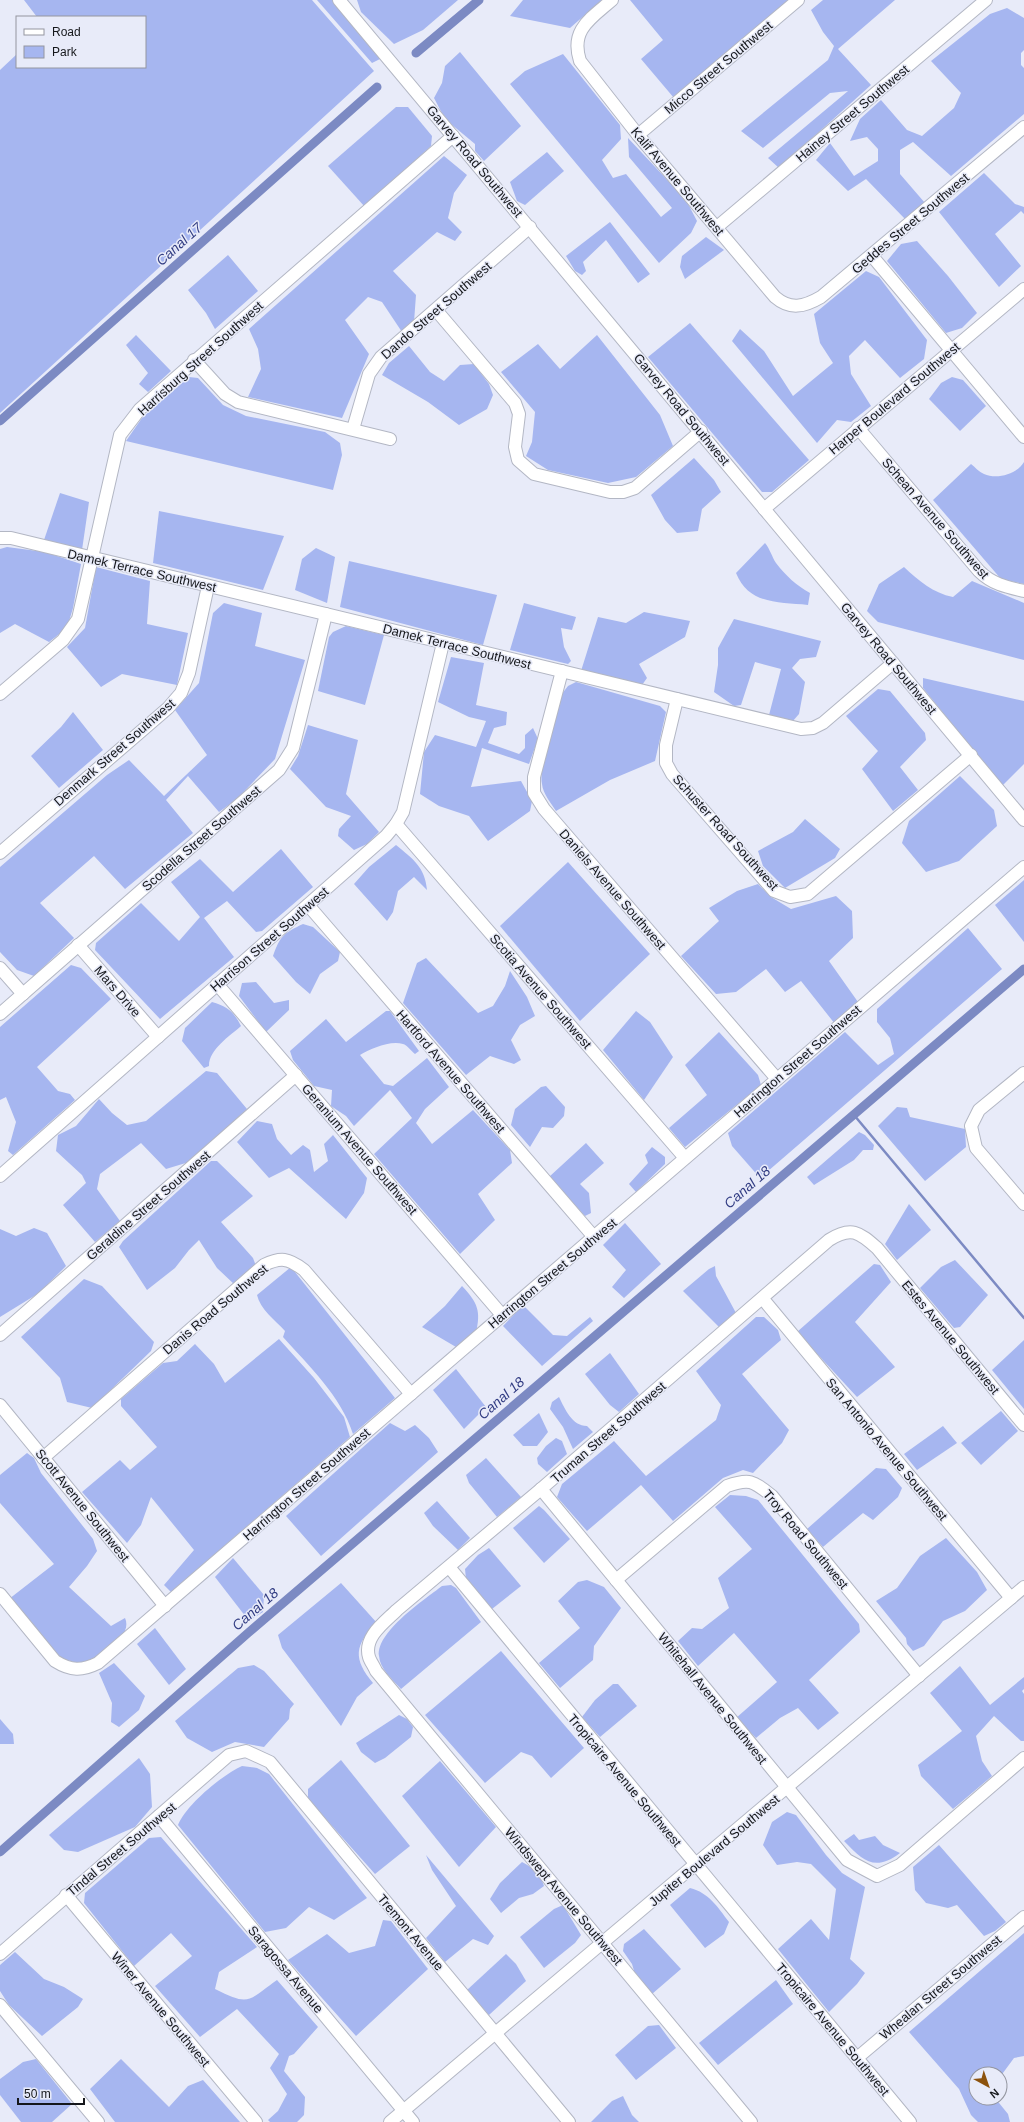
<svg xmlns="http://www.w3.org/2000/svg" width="1024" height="2122" viewBox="0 0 1024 2122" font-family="Arial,sans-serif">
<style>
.green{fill:#a6b6f0}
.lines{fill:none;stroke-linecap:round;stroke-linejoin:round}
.stream{stroke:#7c8ac3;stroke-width:2.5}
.canal{stroke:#7c8ac3;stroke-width:9}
.minor-casing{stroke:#b3b7c4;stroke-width:14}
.minor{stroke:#fff;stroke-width:12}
.labels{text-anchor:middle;stroke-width:3;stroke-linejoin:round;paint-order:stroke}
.street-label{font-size:13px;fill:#15171b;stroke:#e8ebf9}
.water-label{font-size:14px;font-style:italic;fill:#323d83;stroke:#e8ebf9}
</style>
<rect width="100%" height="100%" fill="#e8ebf9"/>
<!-- green -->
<g class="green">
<polygon points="24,0 312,0 374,71 0,413 0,70 17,54 17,67 145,67 145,17 37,17"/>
<polygon points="317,0 333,0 382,58 372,63"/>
<polygon points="357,0 458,0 423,30 394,44 361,12"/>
<polygon points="523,0 602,0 570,28 510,16"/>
<polygon points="630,0 790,0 674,98 641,59 663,40"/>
<polygon points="823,0 895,0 838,49 871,85 779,168 768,158 848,91 830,93 763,148 741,131 828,60 834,46 823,32 811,10"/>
<polygon points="1007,8 1024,18 1024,50 1021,53 1021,65 1024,68 1024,114 951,176 913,142 900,150 900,174 925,203 906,220 866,179 848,191 816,160 830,143 854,176 878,161 878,149 867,137 850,141 860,119 881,100 907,130 922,136 954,108 961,93 931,61 990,14"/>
<polygon points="460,52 521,126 484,161 475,151 475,144 445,119 434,98 442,83 445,66"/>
<polygon points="563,54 620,125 621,139 602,160 613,178 626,174 661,217 672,208 629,157 628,138 686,200 697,221 691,233 659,263 510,84 525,71"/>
<polygon points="396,107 408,107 432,136 431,146 365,207 328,166"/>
<polygon points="547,152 564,171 525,205 517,201 510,182"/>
<polygon points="444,156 467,175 454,193 448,218 462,232 455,241 437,232 393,271 416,295 414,322 402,332 382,302 368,297 345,320 369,354 342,418 248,397 261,369 258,349 249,329"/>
<polygon points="984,173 1015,204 1024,207 1024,214 1021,211 995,234 1021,266 999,287 939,212"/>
<polygon points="610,222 650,274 638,283 606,240 583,262 586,271 582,275 575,271 566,256"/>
<polygon points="706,237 724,250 685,279 680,267 682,256"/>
<polygon points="917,241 948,276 977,313 962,328 946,333 887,261 901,244"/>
<polygon points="228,255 258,291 215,329 206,313 188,290"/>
<polygon points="866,271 879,277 927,340 924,359 900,378 865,340 849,356 851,374 871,406 851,422 837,420 817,443 732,341 740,329 764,351 793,396 833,363 820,343 814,314"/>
<polygon points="690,323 809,460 772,492 762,492 648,357"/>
<polygon points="136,335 171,371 148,392 139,384 148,373 126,345"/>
<polygon points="597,335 660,415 673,446 636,477 608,483 548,470 526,456 532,442 535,412 501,372 538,344 560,369"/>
<polygon points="409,346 430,372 444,381 460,365 474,364 489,384 493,395 487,409 459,425 428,402 382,375 389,363"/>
<polygon points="189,377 198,378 223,405 246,416 325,432 340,443 342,455 333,490 126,441 142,418"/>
<polygon points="952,377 963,380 986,406 960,431 929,399 941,383"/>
<polygon points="694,458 714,480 721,492 702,509 698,531 677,533 665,520 651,495"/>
<path d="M1024 462V584L1001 579 933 500 971 464C975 467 979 472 984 474 997 480 1017 474 1024 462Z"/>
<polygon points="60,493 89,502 82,550 44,540"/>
<polygon points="159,511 284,536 263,590 153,563"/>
<path d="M765 543C770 549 772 557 776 563 786 576 796 585 810 593L808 605C779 602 749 605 736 573Z"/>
<polygon points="7,547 45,552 81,564 73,608 67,628 49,642 15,624 0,633 0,549"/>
<polygon points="316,548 335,557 327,603 295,590 302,559"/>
<polygon points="349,561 497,595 483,645 340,607"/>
<polygon points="96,567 150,581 147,624 188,633 177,685 122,674 101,687 67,647 85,628"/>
<path d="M904 567C919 581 933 593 953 597L972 581 1024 603V660L878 622 867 611 879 584Z"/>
<polygon points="224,603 262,613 255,646 305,660 275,759 237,799 219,812 188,776 166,800 193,833 125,889 94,856 40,903 74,938 34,976 17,970 0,952 0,867 107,775 129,760 164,796 207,755 175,710 199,683 213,613"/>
<polygon points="524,603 576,617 572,630 561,628 564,647 571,661 568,664 510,650"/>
<polygon points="644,612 690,621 685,637 639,664 647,678 642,685 581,671 598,617 626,623"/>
<polygon points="734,619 821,641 816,657 800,659 792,668 805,682 799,714 792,722 769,715 781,669 755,662 741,705 734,706 714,692 718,665 718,648"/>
<polygon points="346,626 384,635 365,705 318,691 329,637 333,632"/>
<polygon points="451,657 484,663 476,705 507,712 506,725 494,728 488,743 519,754 525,748 525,735 533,728 538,739 529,764 482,748 471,787 521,781 532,801 530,811 488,841 469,816 439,806 420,794 424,752 435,735 476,747 486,721 469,717 438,702"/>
<polygon points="923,678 1024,701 1024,764 1002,786 923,688"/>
<path d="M576 682 660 706 666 712 655 761 610 780 556 811C551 803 543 794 542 784 538 765 556 715 561 695L568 686Z"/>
<polygon points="878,689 890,691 925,733 926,740 900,767 918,790 893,811 862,769 878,751 846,716"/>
<polygon points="73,712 103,750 59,788 31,756 61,727"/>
<polygon points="308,725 358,740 346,794 379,832 367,844 354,850 338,836 339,829 351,816 326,807 290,769 298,756"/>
<polygon points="960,776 994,810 997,826 959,861 926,872 902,843 909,821"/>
<polygon points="805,819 840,849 835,858 785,888 763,866 758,851 793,832"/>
<path d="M396 845C413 859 425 867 427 890L414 877 398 891 393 912 387 921 354 884 369 867Z"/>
<polygon points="281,849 313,887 262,931 256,932 227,901 204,918 234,957 160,1019 95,950 96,943 141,903 179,941 200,917 171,882 200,859 233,892"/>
<polygon points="568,862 650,954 580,1021 500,926"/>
<polygon points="1024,880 1024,942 995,905"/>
<polygon points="758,884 771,897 791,909 836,896 852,911 853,938 829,961 858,1002 835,1024 801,981 785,992 766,969 736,992 716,994 681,956 719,921 709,908 737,891"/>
<path d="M303 924 313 927 340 952 338 961 320 974 310 994 296 982 273 956C280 936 284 933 303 924Z"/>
<polygon points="968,928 1002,969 760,1178 732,1146 728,1133 845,1032 878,1065 894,1054 890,1038 877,1022 877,1009"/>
<polygon points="426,958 478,1013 493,1006 505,986 510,971 527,997 535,1016 520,1025 511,1040 521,1060 514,1064 490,1056 466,1075 403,1003 417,963"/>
<polygon points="71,965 81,968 111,999 37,1067 58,1091 70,1094 75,1100 13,1155 8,1151 16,1122 6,1097 0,1100 0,1027"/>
<polygon points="256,982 274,1003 289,1000 289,1010 266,1032 239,996 242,983"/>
<path d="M212 1002C227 1006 234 1012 241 1026 230 1036 209 1049 209 1066L204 1068 182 1041 185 1028Z"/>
<path d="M386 1011H390L419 1051 415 1054C411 1051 407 1045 403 1044 390 1040 370 1049 360 1055L384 1084 393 1086 427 1058 449 1087 425 1109 416 1123 432 1144 473 1110 510 1150 512 1163 478 1194 495 1220 460 1254 374 1154 412 1118 390 1090 354 1126 346 1116 331 1106 332 1090 314 1086 293 1060 290 1051 326 1019 346 1042Z"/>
<polygon points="636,1011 650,1022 673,1057 644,1100 603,1050"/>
<polygon points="719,1032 758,1075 761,1085 685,1147 669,1128 707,1095 685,1065"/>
<polygon points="206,1071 217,1073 247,1109 189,1162 166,1169 141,1143 100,1174 97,1189 120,1221 95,1242 63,1205 86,1183 82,1175 56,1151 58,1135 76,1126 99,1099 112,1113 127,1125 146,1121"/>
<polygon points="546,1086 565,1107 564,1116 553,1128 542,1127 530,1147 511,1125 515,1109 541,1087"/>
<polygon points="897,1107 907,1108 910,1117 965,1129 966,1147 925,1181 878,1126"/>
<polygon points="257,1121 272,1124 277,1139 291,1155 303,1145 310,1150 314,1172 328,1161 324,1144 333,1135 367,1178 364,1193 346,1219 289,1168 269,1178 237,1142"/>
<polygon points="859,1132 865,1135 874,1145 873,1150 863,1150 854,1160 814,1185 807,1177"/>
<polygon points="586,1143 604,1163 580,1184 589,1193 591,1213 585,1216 549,1177"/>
<polygon points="652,1147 665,1157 665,1164 636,1192 629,1184 648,1163 645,1155"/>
<polygon points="211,1161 217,1161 253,1196 221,1222 253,1258 256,1266 235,1285 217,1268 199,1240 189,1250 175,1268 147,1290 119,1247 123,1241"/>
<polygon points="909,1204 931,1230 897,1260 885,1244"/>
<polygon points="625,1223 661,1264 624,1298 612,1287 626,1270 603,1245"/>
<polygon points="34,1228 47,1233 66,1266 39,1293 0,1317 0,1229 16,1236"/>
<polygon points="955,1260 988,1295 960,1327 954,1328 920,1288 941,1267"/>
<polygon points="874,1264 880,1265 891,1282 855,1322 895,1367 857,1397 797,1332"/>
<polygon points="715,1266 716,1276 736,1313 719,1327 683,1291 709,1269"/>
<path d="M291 1267 395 1398 353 1434C341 1396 309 1366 283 1337L285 1331C275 1320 260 1309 257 1295Z"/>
<polygon points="84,1279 102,1286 154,1342 151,1351 92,1408 67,1402 60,1378 21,1337"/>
<path d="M462 1286C478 1303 481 1311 476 1333L456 1347 422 1327 445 1306Z"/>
<polygon points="523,1305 553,1335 567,1336 590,1317 593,1321 542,1366 503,1326"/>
<polygon points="756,1317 764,1317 778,1330 781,1340 742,1374 789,1430 782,1443 753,1473 743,1470 723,1478 673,1521 641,1485 587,1531 557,1497 562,1484 614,1441 646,1476 716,1420 721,1405 696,1371"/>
<polygon points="279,1339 314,1378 344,1417 350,1437 171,1592 164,1585 194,1550 151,1497 141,1525 127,1543 82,1492 120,1460 130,1470 157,1447 121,1406 121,1399 163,1363 177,1361 195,1344 214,1364 225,1383"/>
<polygon points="1024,1340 1024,1409 992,1370"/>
<polygon points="610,1353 639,1394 619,1412 610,1405 585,1374"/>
<polygon points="456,1369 486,1407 464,1429 433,1390"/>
<path d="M559 1397C565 1409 572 1426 587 1426L593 1432 573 1449 563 1427 550 1409 552 1402Z"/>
<polygon points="1001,1411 1018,1431 981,1465 961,1443"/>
<polygon points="539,1413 548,1432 537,1446 523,1446 513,1435"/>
<polygon points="390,1423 405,1431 415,1425 429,1438 438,1452 321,1556 286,1516"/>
<polygon points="943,1426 957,1443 917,1470 904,1454"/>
<polygon points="556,1438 562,1441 567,1454 547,1472 538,1464 537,1458 546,1446"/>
<path d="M27 1453 34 1458 41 1473 93 1539 97 1551 87 1566 69 1587 111 1626 125 1618C134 1638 96 1657 83 1665L61 1658 9 1599 54 1564 0 1503V1475Z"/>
<polygon points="486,1458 521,1497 497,1517 469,1483 466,1475"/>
<polygon points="876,1468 886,1469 902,1488 898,1497 873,1520 863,1513 823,1547 807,1529"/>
<polygon points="730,1495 746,1496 758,1500 859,1624 860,1632 809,1680 839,1713 818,1730 798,1708 780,1718 756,1738 736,1718 777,1682 734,1633 698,1666 678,1641 692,1628 702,1629 729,1608 718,1578 752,1549 715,1507"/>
<polygon points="437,1501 470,1538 458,1550 433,1526 424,1513"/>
<polygon points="539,1506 544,1510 570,1539 544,1563 513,1528"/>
<polygon points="946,1538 977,1572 987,1590 965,1611 943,1621 924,1646 913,1651 907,1644 906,1638 876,1601 897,1588 920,1556"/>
<polygon points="489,1548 521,1586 492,1609 466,1579 465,1569 478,1555"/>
<polygon points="233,1558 264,1595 263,1612 249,1621 215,1577"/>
<polygon points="587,1580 604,1587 621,1608 594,1646 593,1660 560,1688 539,1663 580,1628 558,1601 578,1582"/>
<path d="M341 1583 377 1623C354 1645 353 1659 373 1683L357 1697 341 1726 282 1648 278 1635Z"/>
<path d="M451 1585 456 1588 481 1622 401 1689C392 1679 380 1669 379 1656 376 1632 424 1600 442 1586Z"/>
<polygon points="155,1628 186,1669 169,1685 137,1644"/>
<polygon points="501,1651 584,1748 551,1778 532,1756 521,1752 485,1783 425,1715"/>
<polygon points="114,1663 145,1696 139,1710 119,1727 111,1722 112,1703 99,1673"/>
<polygon points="254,1665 264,1671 294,1704 290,1709 289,1719 264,1747 235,1742 212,1752 187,1738 175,1721 238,1668"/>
<polygon points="960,1666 990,1705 1024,1677 1024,1689 1022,1691 1024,1694 1024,1741 1021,1741 994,1716 976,1736 982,1761 992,1776 953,1809 921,1776 918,1765 962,1731 930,1693"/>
<polygon points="613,1684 618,1684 637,1706 600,1737 582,1717 595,1700"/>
<polygon points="399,1715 407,1719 413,1727 411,1737 385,1758 375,1763 361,1752 356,1743"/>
<polygon points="0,1719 13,1734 14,1744 0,1744"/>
<polygon points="139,1758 150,1774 152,1807 135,1827 78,1852 64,1850 49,1835"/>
<polygon points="341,1760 410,1846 375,1874 308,1799 308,1789"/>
<polygon points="440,1761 496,1827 459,1867 402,1796"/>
<path d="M242 1766 257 1768 269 1774 367 1898 334 1920 309 1907 286 1928 265 1932 178 1825C186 1805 222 1775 242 1766Z"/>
<polygon points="787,1812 796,1815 826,1855 842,1873 865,1887 850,1959 865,1973 857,1984 829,2012 778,1949 811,1919 829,1940 836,1889 811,1864 797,1862 777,1865 763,1845 772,1822"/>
<path d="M854 1834 859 1840 875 1836 883 1845 900 1853C875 1872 863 1861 844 1841Z"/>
<path d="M161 1837 257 1947 219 1972 215 1989C250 2006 246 2002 277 1980L318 2027 294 2054 289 2056 284 2071 305 2097 304 2115 297 2122H270L268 2120 278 2111 287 2094 270 2068 279 2054 237 2009 200 2037 155 1986 192 1956 171 1933 134 1966 84 1903 85 1893 149 1838Z"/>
<polygon points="939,1845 1006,1922 995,1931 984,1936 957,1905 948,1908 926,1903 915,1890 913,1867"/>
<polygon points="426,1855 494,1936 488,1945 473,1939 445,1962 426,1938 456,1906 432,1870"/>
<path d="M522 1862C532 1867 541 1875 544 1886L533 1894 519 1898 501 1913 490 1899 500 1883Z"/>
<path d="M690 1888C709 1893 717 1906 729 1922L724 1934 705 1948 670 1905Z"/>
<polygon points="563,1905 581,1935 575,1943 544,1968 520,1937 554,1909"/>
<polygon points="383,1920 391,1921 428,1969 356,2036 288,1960 327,1934 349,1953 375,1946"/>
<polygon points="644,1929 681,1969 652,1994 635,1974 632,1964 623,1951 624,1944"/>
<polygon points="1024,1933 1024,2056 1014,2058 1000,2077 1000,2074 976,2074 976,2098 995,2098 1008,2114 1010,2122 978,2122 971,2115 959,2089 909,2032"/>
<polygon points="15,1952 44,1979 64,1987 83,1999 78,2007 42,2036 9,2005 0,1991 0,1965"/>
<polygon points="506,1954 516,1964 526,1981 489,2015 467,1990"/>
<polygon points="776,1980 793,2004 718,2065 699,2043"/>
<polygon points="659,2025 676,2048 636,2080 615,2055 648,2026"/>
<polygon points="36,2059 72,2104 52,2122 21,2122 0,2095 0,2079 23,2062"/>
<polygon points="121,2059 169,2107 188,2086 203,2080 240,2122 115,2122 90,2089"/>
<polygon points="623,2096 632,2115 639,2122 591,2122 612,2101"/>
</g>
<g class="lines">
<!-- stream -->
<polyline class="stream" points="854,1115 1024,1318"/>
<!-- canal -->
<g class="canal">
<polyline points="416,53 479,0"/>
<polyline points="0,421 377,87"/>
<polyline points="0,1852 248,1633 1024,969"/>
</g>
<defs>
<g id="minor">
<polyline points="339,0 1024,820"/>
<path d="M612 0C590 19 570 30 580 61L638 135 775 297C790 310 804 307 821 297L1024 127"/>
<polyline points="638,135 798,0"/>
<polyline points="717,227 986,0"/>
<polyline points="872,256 1024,437"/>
<polyline points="436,310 515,403 519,414 515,447 518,460 534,474 610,492 623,492 635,488 701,431"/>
<polyline points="194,360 225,394 238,402 390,439"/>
<path d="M858 428 979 571C992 584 1006 587 1024 591"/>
<polyline points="353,429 369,374 381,357 530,227"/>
<polyline points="764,509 1024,289"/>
<polyline points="0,538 11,538 801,729 813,728 823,723 893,663"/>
<polyline points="562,671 534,777 534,793 544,809 777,1079"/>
<polyline points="0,694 63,640 78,619 120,435 140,409 453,136"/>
<polyline points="677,699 666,745 666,763 672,774 774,891 790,897 808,894 971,755"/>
<polyline points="396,824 685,1158"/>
<polyline points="0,853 168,708 181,693 189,673 208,586"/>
<polyline points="308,905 594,1237"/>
<polyline points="78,945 158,1037"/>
<polyline points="0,968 23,994"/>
<polyline points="217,984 502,1315"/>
<polyline points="0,1014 279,770 293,748 326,614"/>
<polyline points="1024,1073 979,1110 971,1126 976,1148 1024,1204"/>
<polyline points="0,1176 386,836 396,824 403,812 443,643"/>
<polyline points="763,1299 1011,1598"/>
<polyline points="0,1335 296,1075"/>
<polyline points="0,1405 165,1606"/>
<path d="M43 1458 264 1265C281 1257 288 1258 304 1270L411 1394"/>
<polyline points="541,1489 847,1860 877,1876 900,1865 1024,1758"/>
<polyline points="449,1567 910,2122"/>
<path d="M616 1580 727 1486C750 1478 753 1481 772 1496L919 1676"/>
<path d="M0 1594 55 1661C71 1671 82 1671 98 1663L1024 867"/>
<polyline points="159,1816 413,2122"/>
<polyline points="66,1895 256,2122"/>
<polyline points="0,1954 229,1755 246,1751 270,1762 569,2122"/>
<polyline points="0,2005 98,2122"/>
<polyline points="857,2058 1024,1917"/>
<polyline points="390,2122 1024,1587"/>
<path d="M751 2122 376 1671C374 1666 370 1661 369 1657 363 1637 385 1622 397 1610L541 1489 829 1240C851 1226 859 1232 877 1248L1024 1425"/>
</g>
</defs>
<!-- minor casing -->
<use href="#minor" class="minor-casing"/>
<!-- minor -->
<use href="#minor" class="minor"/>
</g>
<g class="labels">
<!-- street labels -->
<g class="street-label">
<text transform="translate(718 67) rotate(-40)" y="5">Micco Street Southwest</text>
<text transform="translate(852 113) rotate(-40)" y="5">Hainey Street Southwest</text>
<text transform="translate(475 161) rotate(50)" y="5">Garvey Road Southwest</text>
<text transform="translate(678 181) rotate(50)" y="5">Kalif Avenue Southwest</text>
<text transform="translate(910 223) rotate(-40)" y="5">Geddes Street Southwest</text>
<text transform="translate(436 310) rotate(-41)" y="5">Dando Street Southwest</text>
<text transform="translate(200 358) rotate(-42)" y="5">Harrisburg Street Southwest</text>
<text transform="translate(894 398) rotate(-40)" y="5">Harper Boulevard Southwest</text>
<text transform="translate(682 409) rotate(50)" y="5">Garvey Road Southwest</text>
<text transform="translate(936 518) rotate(49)" y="5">Schean Avenue Southwest</text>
<text transform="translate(142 570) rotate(13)" y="5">Damek Terrace Southwest</text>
<text transform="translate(457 646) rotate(14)" y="5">Damek Terrace Southwest</text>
<text transform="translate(889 658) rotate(50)" y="5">Garvey Road Southwest</text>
<text transform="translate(114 752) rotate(-41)" y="5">Denmark Street Southwest</text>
<text transform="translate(726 832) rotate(48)" y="5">Schuster Road Southwest</text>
<text transform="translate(201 838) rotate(-41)" y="5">Scodella Street Southwest</text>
<text transform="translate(613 889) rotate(49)" y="5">Daniels Avenue Southwest</text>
<text transform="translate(269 939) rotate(-41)" y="5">Harrison Street Southwest</text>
<text transform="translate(118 991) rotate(49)" y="5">Mars Drive</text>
<text transform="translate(541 991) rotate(49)" y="5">Scotia Avenue Southwest</text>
<text transform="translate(797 1061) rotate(-41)" y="5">Harrington Street Southwest</text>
<text transform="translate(451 1071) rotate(49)" y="5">Hartford Avenue Southwest</text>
<text transform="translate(360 1149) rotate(49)" y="5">Geranium Avenue Southwest</text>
<text transform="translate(148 1205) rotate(-41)" y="5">Geraldine Street Southwest</text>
<text transform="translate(552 1273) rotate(-40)" y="5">Harrington Street Southwest</text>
<text transform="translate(215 1309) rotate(-40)" y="5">Danis Road Southwest</text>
<text transform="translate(951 1337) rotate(50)" y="5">Estes Avenue Southwest</text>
<text transform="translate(608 1432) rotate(-41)" y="5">Truman Street Southwest</text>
<text transform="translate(887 1449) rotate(50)" y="5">San Antonio Avenue Southwest</text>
<text transform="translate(306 1484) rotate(-41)" y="5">Harrington Street Southwest</text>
<text transform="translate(83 1505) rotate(51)" y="5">Scott Avenue Southwest</text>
<text transform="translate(806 1539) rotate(50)" y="5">Troy Road Southwest</text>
<text transform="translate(713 1698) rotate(51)" y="5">Whitehall Avenue Southwest</text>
<text transform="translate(625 1780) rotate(50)" y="5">Tropicaire Avenue Southwest</text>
<text transform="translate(121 1849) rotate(-40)" y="5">Tindal Street Southwest</text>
<text transform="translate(714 1850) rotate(-40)" y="5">Jupiter Boulevard Southwest</text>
<text transform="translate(564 1896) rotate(50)" y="5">Windswept Avenue Southwest</text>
<text transform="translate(411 1932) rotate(50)" y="5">Tremont Avenue</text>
<text transform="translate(286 1969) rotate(50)" y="5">Saragossa Avenue</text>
<text transform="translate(940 1987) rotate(-40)" y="5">Whealan Street Southwest</text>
<text transform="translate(161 2009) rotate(50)" y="5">Winer Avenue Southwest</text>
<text transform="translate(833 2029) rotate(50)" y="5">Tropicaire Avenue Southwest</text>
</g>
<!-- water labels -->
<g class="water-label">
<text transform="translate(179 244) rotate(-42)" y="5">Canal 17</text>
<text transform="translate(747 1187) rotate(-41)" y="5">Canal 18</text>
<text transform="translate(501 1398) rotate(-41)" y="5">Canal 18</text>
<text transform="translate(255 1609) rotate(-41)" y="5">Canal 18</text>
</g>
</g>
<!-- legend -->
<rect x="16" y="16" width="130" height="52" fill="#e8ebf9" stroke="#9496a0"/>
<rect x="24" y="29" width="20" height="6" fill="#ffffff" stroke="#9496a0"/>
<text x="52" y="36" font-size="12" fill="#15171b">Road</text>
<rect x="24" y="46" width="20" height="12" fill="#a6b6f0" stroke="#9496a0"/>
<text x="52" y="56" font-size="12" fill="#15171b">Park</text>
<!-- north arrow -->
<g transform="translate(988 2086) rotate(140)"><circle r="19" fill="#e8ebf9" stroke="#9496a0"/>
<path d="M0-3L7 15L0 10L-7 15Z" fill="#8c520d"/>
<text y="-6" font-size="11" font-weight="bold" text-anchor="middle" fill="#15171b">N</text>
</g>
<!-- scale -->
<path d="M18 2098v6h66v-6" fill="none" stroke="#15171b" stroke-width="2"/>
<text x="24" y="2098" font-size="12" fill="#15171b" stroke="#e8ebf9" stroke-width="3" paint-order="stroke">50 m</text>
</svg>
